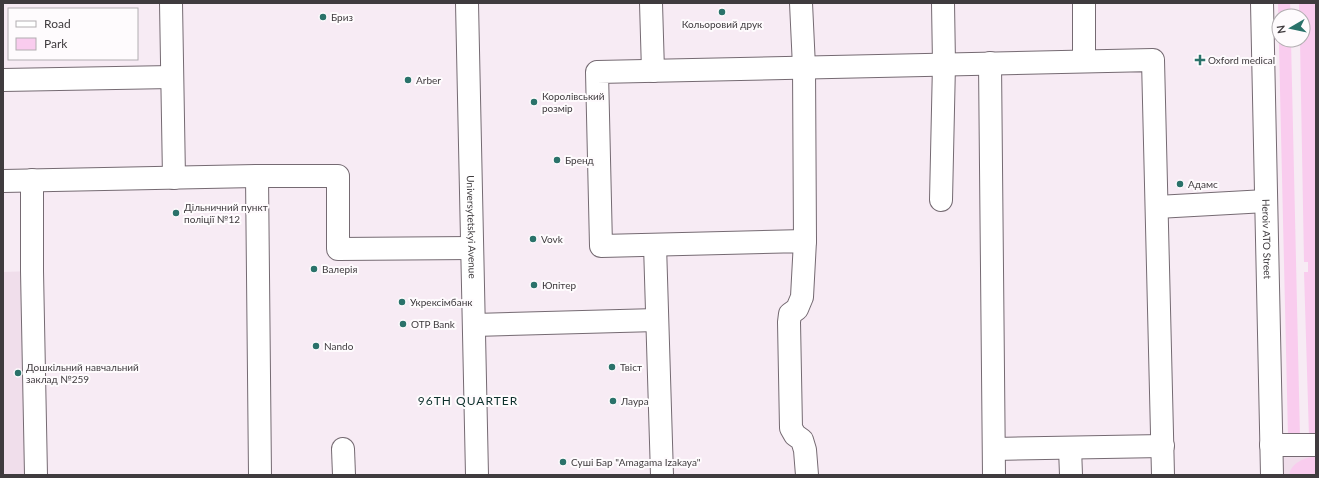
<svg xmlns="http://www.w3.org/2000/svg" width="1319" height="478" viewBox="0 0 1319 478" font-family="Lato,sans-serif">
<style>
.built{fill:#f0deeb}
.green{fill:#f9ccee}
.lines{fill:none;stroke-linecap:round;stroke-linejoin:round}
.minor-casing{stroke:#756a72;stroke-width:24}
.major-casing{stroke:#756a72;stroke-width:24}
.minor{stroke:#fff;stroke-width:22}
.major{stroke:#fff;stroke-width:22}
.poi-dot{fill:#2a726a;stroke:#fefbfd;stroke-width:1.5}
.labels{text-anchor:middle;stroke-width:4;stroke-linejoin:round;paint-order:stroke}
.poi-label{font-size:10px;fill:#3f3b3e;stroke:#fefbfd;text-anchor:start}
.street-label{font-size:10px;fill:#3f3b3e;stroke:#fefbfd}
.quarter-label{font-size:12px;letter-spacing:1px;fill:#0f312d;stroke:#fefbfd}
</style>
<rect width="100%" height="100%" fill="#f7ebf4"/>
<!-- built -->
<g class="built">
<polygon points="32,271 36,475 3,475 3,272"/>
<polygon points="1271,437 1316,437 1316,475 1272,475"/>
</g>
<!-- green -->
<g class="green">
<polygon points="1278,3 1290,3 1291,16 1279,16 1279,40 1291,40 1300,437 1288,437"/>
<polygon points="1299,3 1316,3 1316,437 1309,437 1304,272 1308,272 1308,262 1304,262 1300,40 1303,40 1303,16 1299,16"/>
<path d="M1316 456V475H1289C1292 462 1304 458 1316 456Z"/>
</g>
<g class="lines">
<defs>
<g id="minor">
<polyline points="171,3 174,178"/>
<polyline points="651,3 653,71"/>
<polyline points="801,3 804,67 805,241"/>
<polyline points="1084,3 1084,61"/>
<path id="s1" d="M1262 3 1272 475"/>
<polyline points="990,63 994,475"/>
<polyline points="3,80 172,77"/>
<polyline points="32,180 32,271 36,475"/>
<polyline points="3,181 257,176"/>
<polyline points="941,200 944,64 943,3"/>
<polyline points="1157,207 1266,201"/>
<polyline points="655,245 662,475"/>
<polyline points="474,325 657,320"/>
<polyline points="1271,445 1316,445"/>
<polyline points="1070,448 1071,475"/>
<polyline points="343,449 344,475"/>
<polyline points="994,449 1163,446"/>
<polyline points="260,475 257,176 338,176 338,249 472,248"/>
<polyline points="807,475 805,450 802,440 795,435 791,428 789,322 790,314 797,309 802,297 805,241 601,246 597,72 1153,60 1163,475"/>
</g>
<g id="major">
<path id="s2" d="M467 3 477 475"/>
</g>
</defs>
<!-- minor casing -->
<use href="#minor" class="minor-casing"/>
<!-- major casing -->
<use href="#major" class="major-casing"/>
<!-- minor -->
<use href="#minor" class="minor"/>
<!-- major -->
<use href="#major" class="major"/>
</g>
<!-- markers -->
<g class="poi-dot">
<circle cx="722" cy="12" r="4"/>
<circle cx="323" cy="17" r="4"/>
<path d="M1198 54h4v4h4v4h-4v4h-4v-4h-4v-4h4z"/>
<circle cx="408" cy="80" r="4"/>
<circle cx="534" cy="102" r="4"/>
<circle cx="557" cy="160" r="4"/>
<circle cx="1180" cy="184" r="4"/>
<circle cx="176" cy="213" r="4"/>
<circle cx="533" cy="239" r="4"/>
<circle cx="314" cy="269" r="4"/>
<circle cx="534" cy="285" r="4"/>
<circle cx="402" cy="302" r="4"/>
<circle cx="403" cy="324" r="4"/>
<circle cx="316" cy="346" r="4"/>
<circle cx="612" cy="367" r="4"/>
<circle cx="18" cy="373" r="4"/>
<circle cx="613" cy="401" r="4"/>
<circle cx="563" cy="462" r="4"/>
</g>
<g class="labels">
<!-- poi labels -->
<g class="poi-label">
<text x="331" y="21">Бриз</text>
<text x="722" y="28" text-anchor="middle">Кольоровий друк</text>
<text x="1208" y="64">Oxford medical</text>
<text x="416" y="84">Arber</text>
<text x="542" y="100">Королівський<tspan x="542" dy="12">розмір</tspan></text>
<text x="565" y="164">Бренд</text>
<text x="1188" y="188">Адамс</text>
<text x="184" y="211">Дільничний пункт<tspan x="184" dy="12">поліції №12</tspan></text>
<text x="541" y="243">Vovk</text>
<text x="322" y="273">Валерія</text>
<text x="542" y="289">Юпітер</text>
<text x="410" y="306">Укрексімбанк</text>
<text x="411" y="328">OTP Bank</text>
<text x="324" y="350">Nando</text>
<text x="26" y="371">Дошкільний навчальний<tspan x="26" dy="12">заклад №259</tspan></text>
<text x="620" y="371">Твіст</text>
<text x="621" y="405">Лаура</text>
<text x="571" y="466">Суші Бар "Amagama Izakaya"</text>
</g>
<!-- street labels -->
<g class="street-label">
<text dy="4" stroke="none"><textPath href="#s2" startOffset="224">Universytetskyi Avenue</textPath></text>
<text dy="4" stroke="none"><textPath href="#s1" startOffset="236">Heroiv ATO Street</textPath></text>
</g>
<!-- quarter labels -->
<g class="quarter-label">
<text x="468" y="405">96TH QUARTER</text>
</g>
</g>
<!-- border -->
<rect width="1319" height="478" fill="none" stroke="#3f3b3e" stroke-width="8"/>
<!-- legend -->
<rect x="8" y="8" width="130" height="52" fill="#fefbfd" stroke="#b2aeb1"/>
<rect x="16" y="21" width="20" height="6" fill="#ffffff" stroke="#b2aeb1"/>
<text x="44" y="28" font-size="12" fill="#3f3b3e">Road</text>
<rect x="16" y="38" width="20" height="12" fill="#f9ccee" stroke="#b2aeb1"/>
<text x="44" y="48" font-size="12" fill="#3f3b3e">Park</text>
<!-- north arrow -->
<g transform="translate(1291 28) rotate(261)"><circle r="19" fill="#fefbfd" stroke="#b2aeb1"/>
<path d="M0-3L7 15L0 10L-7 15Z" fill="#2a726a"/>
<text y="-6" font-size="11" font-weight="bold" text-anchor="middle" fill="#3f3b3e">N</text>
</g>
</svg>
